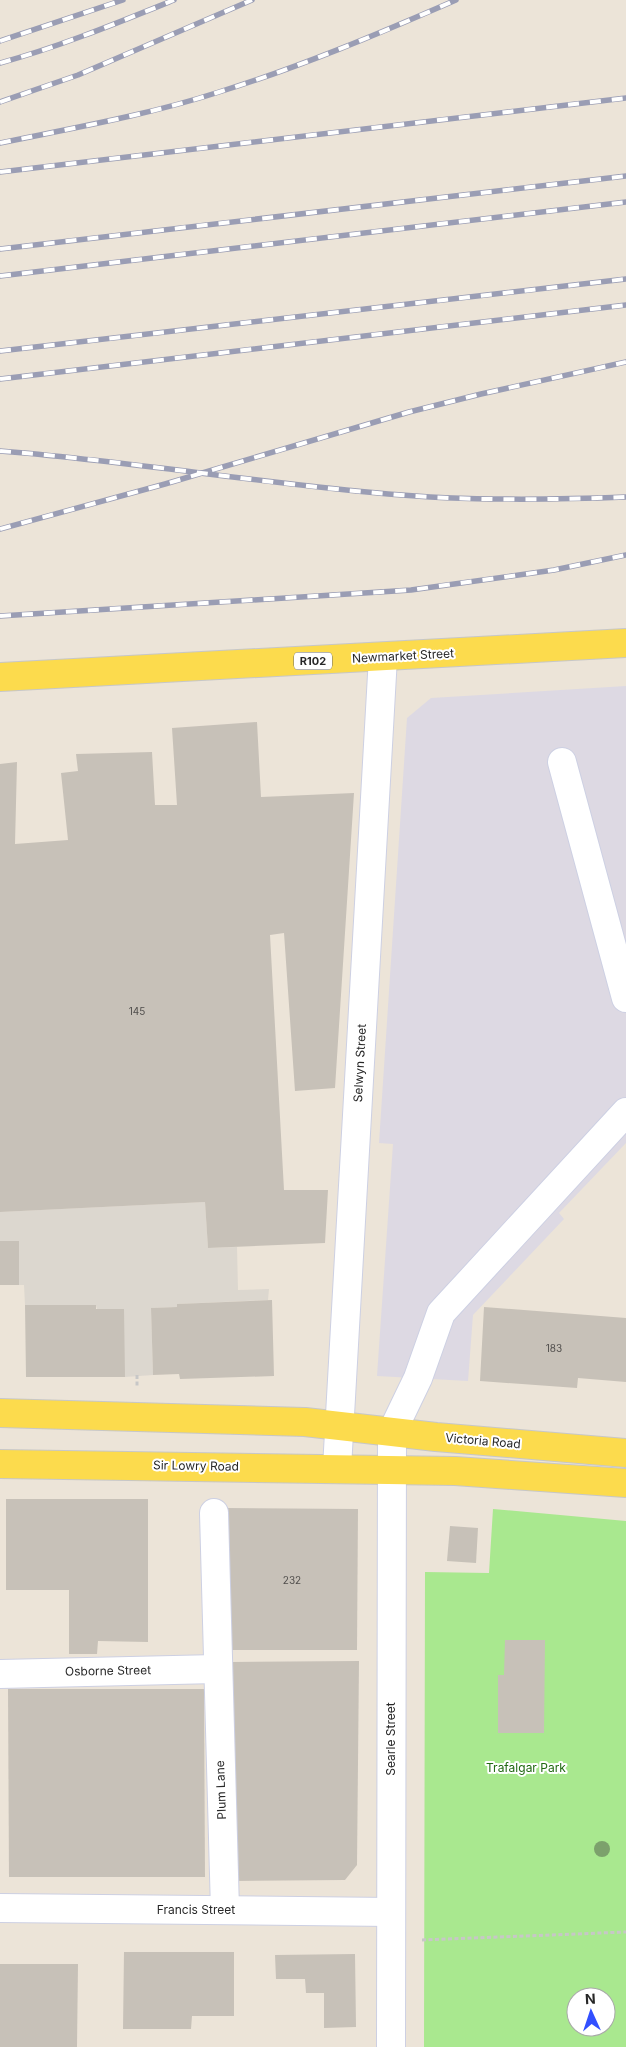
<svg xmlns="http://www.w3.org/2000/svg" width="626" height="2047" viewBox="0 0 626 2047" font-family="Inter,sans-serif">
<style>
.industrial{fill:#ddd9e3}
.green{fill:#a9e88f;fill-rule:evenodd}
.plaza{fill:#dcd7cf}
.building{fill:#c7c1b8}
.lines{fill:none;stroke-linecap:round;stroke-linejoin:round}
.minor-casing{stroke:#cdd0e3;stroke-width:30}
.major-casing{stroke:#c7c7c7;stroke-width:30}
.path{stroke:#c7c7c7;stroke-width:3;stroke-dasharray:4 2.5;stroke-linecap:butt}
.minor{stroke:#fff;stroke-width:28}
.major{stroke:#fcdb4d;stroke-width:28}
.rail-casing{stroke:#9a9db4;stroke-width:5.5}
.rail{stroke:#fff;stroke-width:4;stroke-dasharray:11;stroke-linecap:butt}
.tree{fill:#7ca16c}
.labels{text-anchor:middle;stroke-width:4;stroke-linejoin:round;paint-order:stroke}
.number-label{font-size:10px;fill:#504e4c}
.shield{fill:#fff;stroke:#686868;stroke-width:1}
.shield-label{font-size:11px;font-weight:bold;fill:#282828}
.street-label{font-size:12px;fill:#282828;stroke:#fff}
.park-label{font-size:12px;fill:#216a13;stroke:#fff}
</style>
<rect width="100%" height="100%" fill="#ece4d8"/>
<!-- industrial -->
<polygon class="industrial" points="626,686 626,1143 559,1213 564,1219 473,1315 468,1381 377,1376 393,1144 379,1143 407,718 431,698"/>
<!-- green -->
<path class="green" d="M493 1509 626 1521V2047H424L425 1572 489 1573ZM576 1997H606V2027H576Z"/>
<!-- plaza -->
<polygon class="plaza" points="205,1202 208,1248 237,1247 238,1290 269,1289 268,1300 177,1304 177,1307 151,1308 153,1375 125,1377 96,1306 25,1305 24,1285 19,1285 0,1241 0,1212"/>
<!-- building -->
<g class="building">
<polygon points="257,722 261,797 354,793 335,1088 295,1091 284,933 270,935 284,1190 328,1190 325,1243 208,1248 205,1202 0,1212 0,764 17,762 15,844 68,840 61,773 78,771 76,754 152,752 155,805 177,805 172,728"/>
<rect x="0" y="1241" width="19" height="44"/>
<polygon points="272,1300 274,1376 180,1379 179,1374 153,1375 151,1308 177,1307 177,1304"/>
<polygon points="25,1305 96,1305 96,1309 124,1309 125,1377 26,1377"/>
<polygon points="484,1307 626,1318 626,1382 578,1378 577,1388 480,1381"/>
<polygon points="6,1499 148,1499 148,1642 98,1641 97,1654 69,1654 69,1590 6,1590"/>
<polygon points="226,1508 358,1509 357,1650 225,1650"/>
<polygon points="450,1526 478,1528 476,1563 447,1561"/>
<polygon points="505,1640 545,1640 544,1733 498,1733 498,1675 504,1675"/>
<polygon points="359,1661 357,1865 345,1880 236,1881 231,1662"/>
<polygon points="8,1689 204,1689 205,1877 9,1877"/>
<polygon points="124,1952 234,1952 234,2016 192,2016 191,2029 123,2029"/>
<polygon points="355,1954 356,2027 324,2028 324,1993 306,1993 305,1979 276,1979 275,1955"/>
<polygon points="0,1964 78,1964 77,2047 0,2047"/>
</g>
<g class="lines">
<defs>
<g id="minor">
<polyline points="562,762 626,998"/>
<polyline points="337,1468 383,657"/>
<polyline points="214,1513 225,1910"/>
<polyline points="0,1674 217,1669"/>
<polyline points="0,1908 391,1912"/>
<polyline points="391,2047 392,1432 418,1378 441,1313 626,1112"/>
</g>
<g id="major">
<polyline points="0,677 626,643"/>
<polyline points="0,1413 305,1422 436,1437 626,1453"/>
<polyline points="0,1464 455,1471 626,1483"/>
</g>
</defs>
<!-- minor casing -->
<use href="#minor" class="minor-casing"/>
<!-- major casing -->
<use href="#major" class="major-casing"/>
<!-- path -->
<g class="path">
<polyline points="137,1375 137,1388"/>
<polyline points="422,1940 626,1932"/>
</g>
<!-- minor -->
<use href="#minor" class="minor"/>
<!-- major -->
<use href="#major" class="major"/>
<defs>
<g id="rail">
<polyline points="0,41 123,0"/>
<path d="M0 63C59 47 117 23 174 0"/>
<polyline points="0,102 78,75 252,0"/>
<path d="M0 143C73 128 148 115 219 92 300 67 378 34 456 0"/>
<polyline points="0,172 626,98"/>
<polyline points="0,249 626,176"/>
<polyline points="0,276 626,202"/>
<polyline points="0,351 626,279"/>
<polyline points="0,379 626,305"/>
<path d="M0 451C130 461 258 483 388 494 467 501 547 500 626 497"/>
<polyline points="0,529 165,484 409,412 481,394 626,362"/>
<polyline points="0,616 411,590 554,570 626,555"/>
</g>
</defs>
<!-- rail casing -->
<use href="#rail" class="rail-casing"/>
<!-- rail -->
<use href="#rail" class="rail"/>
</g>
<!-- trees -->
<circle class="tree" cx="602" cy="1849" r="8"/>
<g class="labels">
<!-- number labels -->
<g class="number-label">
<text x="137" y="1015">145</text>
<text x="554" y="1352">183</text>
<text x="292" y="1584">232</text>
</g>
<!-- shield labels -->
<rect class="shield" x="294" y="652.5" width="38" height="17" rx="4"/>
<g class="shield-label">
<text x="313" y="665">R102</text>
</g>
<!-- street labels -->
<g class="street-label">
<text transform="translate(403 656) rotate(-3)" y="4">Newmarket Street</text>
<text transform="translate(360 1063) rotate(-87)" y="4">Selwyn Street</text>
<text transform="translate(483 1441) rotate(5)" y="4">Victoria Road</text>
<text transform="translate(196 1466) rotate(1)" y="4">Sir Lowry Road</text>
<text transform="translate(108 1671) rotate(-1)" y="4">Osborne Street</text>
<text transform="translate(391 1739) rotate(-90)" y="4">Searle Street</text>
<text transform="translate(221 1790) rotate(-92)" y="4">Plum Lane</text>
<text x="196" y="1914">Francis Street</text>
</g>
<!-- park labels -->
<g class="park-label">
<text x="526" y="1772">Trafalgar Park</text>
</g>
</g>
<!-- north arrow -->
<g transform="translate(591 2012) rotate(357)"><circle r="24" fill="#ffffff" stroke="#a9a9a9"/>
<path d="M0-4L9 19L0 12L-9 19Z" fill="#324fff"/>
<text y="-8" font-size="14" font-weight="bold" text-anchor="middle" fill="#282828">N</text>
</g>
</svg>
